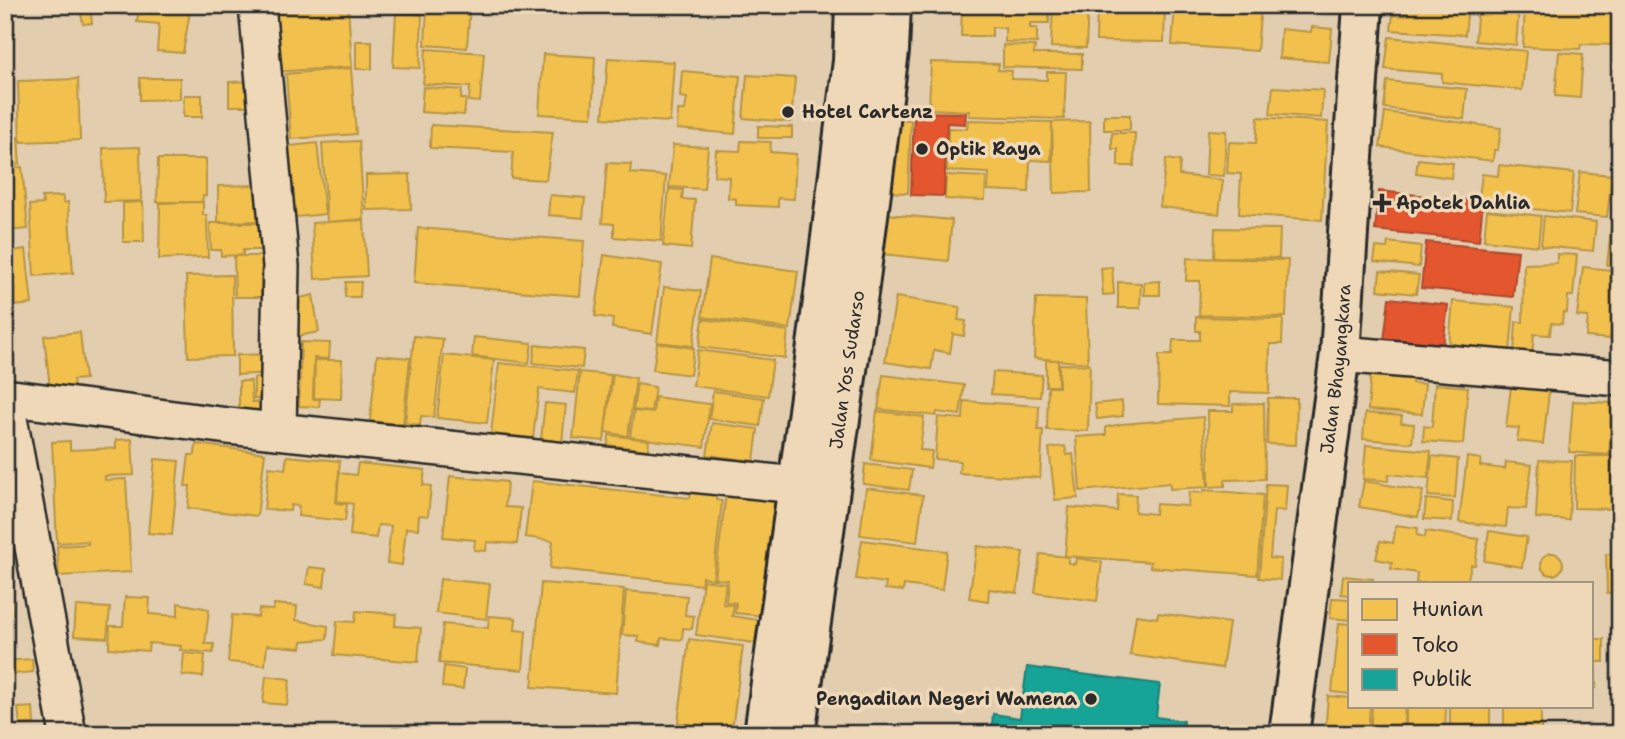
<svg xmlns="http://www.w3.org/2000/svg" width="1625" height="739" viewBox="0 0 1625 739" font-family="'Shantell Sans',sans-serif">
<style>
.homes{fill:#f2c14e;stroke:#b69444;stroke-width:2}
.shops{fill:#e4572e;stroke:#ac4a2d;stroke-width:2}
.public{fill:#17a398;stroke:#1d7f77;stroke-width:2}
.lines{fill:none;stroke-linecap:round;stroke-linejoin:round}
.minor-casing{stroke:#2b2b2b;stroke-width:40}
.major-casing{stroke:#2b2b2b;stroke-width:44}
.highway-casing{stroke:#2b2b2b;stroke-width:44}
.minor{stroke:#eed8b7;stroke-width:35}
.major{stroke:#eed8b7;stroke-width:38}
.highway{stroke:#eed8b7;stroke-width:38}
.poi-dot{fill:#2b2b2b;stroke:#eed8b7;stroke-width:2.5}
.labels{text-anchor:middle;stroke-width:7;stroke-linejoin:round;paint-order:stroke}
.poi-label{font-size:18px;font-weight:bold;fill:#2b2b2b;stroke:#eed8b7;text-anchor:start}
.street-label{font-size:18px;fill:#2b2b2b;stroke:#eed8b7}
</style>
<rect width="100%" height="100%" fill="#e2ceaf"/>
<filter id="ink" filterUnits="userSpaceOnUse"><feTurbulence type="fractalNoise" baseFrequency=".0143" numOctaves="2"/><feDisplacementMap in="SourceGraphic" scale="14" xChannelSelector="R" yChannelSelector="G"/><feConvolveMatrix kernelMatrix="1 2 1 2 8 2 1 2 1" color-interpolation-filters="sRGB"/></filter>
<g filter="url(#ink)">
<!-- homes -->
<g class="homes">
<polygon points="139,5 191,5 183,53 157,51 159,24 137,22"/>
<polygon points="294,5 348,5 352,67 271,72 266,7"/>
<polygon points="402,5 422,5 421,13 401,13"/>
<polygon points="427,5 470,5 467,48 425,45"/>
<polygon points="962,5 1049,5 1049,23 1030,23 1030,28 1037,28 1037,43 1005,42 1005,28 992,27 992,36 961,36"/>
<polygon points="1053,5 1088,5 1086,48 1051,47"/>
<polygon points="1097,5 1165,5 1164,42 1096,41"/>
<polygon points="1175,5 1261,5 1257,51 1172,45"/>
<polygon points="1406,5 1468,5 1465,35 1391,30 1393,15 1405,16"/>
<polygon points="1478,5 1519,8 1516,45 1475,41"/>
<polygon points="1525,5 1620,5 1620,45 1581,44 1580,49 1523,47"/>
<polygon points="90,6 92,23 83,24 80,8"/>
<polygon points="396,13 422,15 420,68 393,67"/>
<polygon points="1312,27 1332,29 1329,62 1279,58 1281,29 1311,32"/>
<polygon points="1389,37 1526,51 1522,90 1442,82 1442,74 1385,69"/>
<rect x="356" y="41" width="16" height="28"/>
<polygon points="1003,45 1035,46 1034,54 1082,54 1082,69 1003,67"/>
<polygon points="426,49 484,53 480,102 469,101 470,87 423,84"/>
<polygon points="1559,52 1583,54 1580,98 1555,96"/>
<polygon points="543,54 595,57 592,117 539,114"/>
<polygon points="608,58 674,62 670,122 603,118"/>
<polygon points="931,62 999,64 998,70 1012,71 1011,79 1047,80 1047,72 1066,72 1064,119 969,116 969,111 929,109"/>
<polygon points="351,68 356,134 291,139 286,74"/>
<polygon points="682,71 740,76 735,134 677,129 678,110 685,110 687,98 680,97"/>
<polygon points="747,75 795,78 791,122 743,118"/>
<polygon points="140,78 180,78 180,99 140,100"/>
<polygon points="78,79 80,140 20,142 18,81"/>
<polygon points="258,81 259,106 229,106 229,82"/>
<polygon points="1387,81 1467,89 1464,119 1384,108"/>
<polygon points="423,87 462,90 461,99 466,99 464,115 421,112"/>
<polygon points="1273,87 1323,90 1321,118 1270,114"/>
<polygon points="184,95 202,95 202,117 183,117"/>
<polygon points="1385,112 1501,128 1498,150 1494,150 1493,161 1380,147"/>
<polygon points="5,115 9,138 18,137 20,164 5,165"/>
<rect x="1104" y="115" width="26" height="15"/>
<polygon points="1258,117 1328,122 1322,220 1239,214 1241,174 1227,173 1229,142 1256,143"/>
<polygon points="887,119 911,120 908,193 885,192"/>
<polygon points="968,120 1052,122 1051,161 1030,160 1029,192 988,190 989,173 947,171 948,128 967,129"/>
<polygon points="1090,121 1091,192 1054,193 1052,122"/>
<polygon points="431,125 553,132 546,180 511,178 513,152 430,148"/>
<polygon points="758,126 792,127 792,138 758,138"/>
<polygon points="1208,130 1226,131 1224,176 1206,175"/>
<polygon points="1112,133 1135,133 1134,166 1118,166 1118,149 1112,149"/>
<polygon points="359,141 364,219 327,222 322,143"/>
<polygon points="741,141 771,142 770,152 796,154 794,199 778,198 778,207 736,205 736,199 728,198 729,177 714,176 716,150 740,151"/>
<polygon points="317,143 325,214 287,218 281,147"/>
<polygon points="673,145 708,147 704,189 669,187"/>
<polygon points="140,147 141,201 104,202 103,148"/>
<polygon points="158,159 206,159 206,196 203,196 202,202 157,202"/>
<polygon points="1166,159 1180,161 1179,175 1223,180 1219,214 1160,207"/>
<polygon points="1418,159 1453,163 1451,178 1416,173"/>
<polygon points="607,163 631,164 630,173 666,176 661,241 614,237 614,224 602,223"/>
<polygon points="1499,165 1574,173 1570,213 1495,205 1496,199 1479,197 1482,174 1498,176"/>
<polygon points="22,167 28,229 5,231 5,168"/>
<polygon points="1580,172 1612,175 1607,217 1575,214"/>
<polygon points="410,174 411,209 366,210 366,175"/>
<polygon points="946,175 986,177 985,200 945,199"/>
<polygon points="256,185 256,192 266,192 260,221 218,222 218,186"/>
<polygon points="669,189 683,190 682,199 695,200 691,249 663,246"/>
<polygon points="550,195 585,198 583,218 548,215"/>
<polygon points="63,196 63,203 68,202 73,273 34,276 30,205 43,204 42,197"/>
<polygon points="143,202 144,242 123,242 123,203"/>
<polygon points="203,202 203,215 207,215 208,257 159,259 160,203"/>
<polygon points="1487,210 1541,216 1538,246 1484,240"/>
<polygon points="886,214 952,220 948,261 882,254"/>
<polygon points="1544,216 1596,222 1593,251 1541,246"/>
<polygon points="364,220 367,276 315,279 312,223"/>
<polygon points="210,223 267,223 263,250 243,250 243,255 221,256 221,250 211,250"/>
<polygon points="418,228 584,241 580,296 414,283"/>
<polygon points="1215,228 1280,229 1279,258 1214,257"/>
<polygon points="1611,230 1620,231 1620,267 1607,265"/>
<polygon points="1388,242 1421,246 1419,267 1374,262 1376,247 1387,248"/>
<polygon points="26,249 32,304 5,307 5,252"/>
<polygon points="1557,254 1577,255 1573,296 1568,296 1567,313 1563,312 1562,324 1551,323 1550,335 1534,334 1532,356 1514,354 1516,322 1523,322 1524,264 1557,263"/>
<polygon points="604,255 662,264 652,334 612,328 613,319 595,316"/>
<polygon points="234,256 273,256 273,270 261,270 261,297 235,297"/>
<polygon points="1187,258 1288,260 1286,317 1199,315 1200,281 1186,281"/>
<polygon points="710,259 798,271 790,329 702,317"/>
<polygon points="1112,267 1114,294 1103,295 1101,268"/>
<polygon points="1583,267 1620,271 1620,335 1611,334 1610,339 1586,337 1588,317 1577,316"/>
<polygon points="1380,271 1419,275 1416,294 1378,290"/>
<polygon points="232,275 233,356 188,357 186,276"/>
<polygon points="1160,281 1160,295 1144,295 1144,282"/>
<polygon points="346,282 361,282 360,297 345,297"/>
<polygon points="1118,282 1141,283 1140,308 1118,308"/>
<polygon points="664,287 701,291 693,346 657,342"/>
<polygon points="313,295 319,332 298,336 291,300"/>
<polygon points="896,297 960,307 958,320 966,321 964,336 953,334 950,353 934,350 931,369 885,362"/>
<polygon points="1036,298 1086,299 1088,363 1034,358"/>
<polygon points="1453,301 1514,307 1510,351 1449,345"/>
<polygon points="1196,317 1283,319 1282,344 1270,344 1269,393 1230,392 1230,406 1158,404 1159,355 1172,355 1173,340 1200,340 1200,331 1196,331"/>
<polygon points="703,319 788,331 785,358 699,347"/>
<polygon points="80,332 85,379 73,380 74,386 50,388 44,336"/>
<polygon points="414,336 443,339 434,417 421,416 420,425 405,423"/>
<polygon points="474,337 532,343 529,363 472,356"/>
<polygon points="301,342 330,343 329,359 314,358 313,399 320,399 319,407 299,406"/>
<polygon points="657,343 694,348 690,375 653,370"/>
<polygon points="535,345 584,350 582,368 533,363"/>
<polygon points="698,350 773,360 768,396 693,386"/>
<polygon points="276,354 276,373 237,375 237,355"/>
<polygon points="377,355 410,358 403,424 370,421"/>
<polygon points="444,355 494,360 487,423 437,418"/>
<polygon points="315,360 342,360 341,399 314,398"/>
<rect x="1046" y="360" width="12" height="26"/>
<polygon points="499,363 578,371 575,393 539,389 533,438 491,434"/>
<polygon points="1059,364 1090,365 1088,431 1047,430 1048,387 1059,387"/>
<polygon points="1371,371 1413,375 1412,383 1425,384 1422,414 1368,410"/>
<polygon points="580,372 611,375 604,441 573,438"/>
<polygon points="993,372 1042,375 1040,397 991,394"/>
<polygon points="613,374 636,378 628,436 605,432"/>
<polygon points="883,375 964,385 960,415 937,412 936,416 878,409"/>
<polygon points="274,377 275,399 254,399 254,378"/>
<polygon points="1512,379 1550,383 1543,444 1517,441 1519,428 1506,427"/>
<polygon points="239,381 251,381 252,402 262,402 262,410 239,411"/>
<polygon points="637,384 655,387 651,412 633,410"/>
<polygon points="1435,384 1468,387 1463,444 1423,441 1424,426 1432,427"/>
<polygon points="713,391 764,398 760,426 709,419"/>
<polygon points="655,397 710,404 704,447 630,437 634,411 653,413"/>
<polygon points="1268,398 1297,398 1296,445 1267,444"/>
<polygon points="964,401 1039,406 1038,430 1043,430 1040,478 959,473 960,461 935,459 938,417 963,419"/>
<polygon points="1122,401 1123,416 1097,419 1095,404"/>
<polygon points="1573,401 1613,403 1609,455 1569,452"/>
<polygon points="545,403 566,405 562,442 541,439"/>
<polygon points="1264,403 1265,479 1225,480 1225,486 1209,487 1208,411 1233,411 1233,404"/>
<polygon points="877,411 924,417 920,450 932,451 930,468 871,460"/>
<polygon points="1365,413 1402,416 1401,423 1414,424 1412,443 1363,439"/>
<polygon points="1203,417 1208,487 1170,489 1170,483 1080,491 1076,437 1106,435 1106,427 1122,424"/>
<polygon points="712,423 758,429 754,461 707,455"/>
<polygon points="609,435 649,440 648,450 608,445"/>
<polygon points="132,439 134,475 105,476 105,480 126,479 131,572 59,576 57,546 88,544 88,541 57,543 52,442 70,441 70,450 116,448 116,440"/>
<polygon points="196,444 265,453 257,516 188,508 190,486 185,486 189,455 195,455"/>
<polygon points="1366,445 1431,451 1428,478 1389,474 1388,481 1363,479"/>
<polygon points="1065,446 1067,455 1073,454 1078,498 1055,500 1049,448"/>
<polygon points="287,456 340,461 336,503 347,504 345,521 298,516 299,506 291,505 290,511 264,509 269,467 285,469"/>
<polygon points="1432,456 1458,459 1455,498 1428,496"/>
<polygon points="1575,456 1612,456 1611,509 1574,508"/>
<polygon points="1467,457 1481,459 1480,466 1505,469 1506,462 1532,465 1526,509 1508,508 1506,527 1459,522"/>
<polygon points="155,459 179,461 172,535 148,533"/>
<polygon points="1539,460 1572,461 1569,520 1536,518"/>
<polygon points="358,463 425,470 423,485 431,486 428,516 419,515 418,529 406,528 402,565 387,563 391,526 378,525 376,538 350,535 353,504 337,501 339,473 356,475"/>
<polygon points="865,464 912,470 909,490 863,484"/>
<polygon points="450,476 507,482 505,507 521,508 517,544 487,542 486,551 474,550 475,540 443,537"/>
<polygon points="532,481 690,498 691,491 717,493 716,500 722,501 713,579 702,577 701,585 550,568 553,541 525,537"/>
<polygon points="1364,481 1423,491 1418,517 1359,507"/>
<polygon points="1266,484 1287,485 1285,511 1274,510 1270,558 1281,559 1280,580 1259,578"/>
<polygon points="866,488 923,495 917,542 860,535"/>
<polygon points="1204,490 1263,495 1257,575 1150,567 1151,562 1065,556 1069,507 1117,511 1118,494 1136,495 1135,512 1155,514 1156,504 1188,506 1189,492 1204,493"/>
<polygon points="726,494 780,501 764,616 735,613 736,603 726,602 728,580 715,579"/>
<polygon points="1426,499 1453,502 1452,521 1424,519"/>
<polygon points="1396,525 1418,528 1417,535 1425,537 1426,531 1479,539 1475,565 1471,565 1467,583 1416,583 1417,573 1391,569 1392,562 1376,559 1380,541 1393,543"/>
<polygon points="1489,531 1527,537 1522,567 1484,561"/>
<polygon points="862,540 947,551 942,590 904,585 903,591 885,589 886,583 856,579"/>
<polygon points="977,546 1023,552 1017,593 989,589 988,601 969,598"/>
<circle cx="1552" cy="564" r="11"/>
<polygon points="1040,554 1068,557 1068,563 1075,564 1076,558 1102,562 1097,601 1035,593"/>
<polygon points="1606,554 1617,554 1618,593 1607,594"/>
<polygon points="309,567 326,569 324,587 306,584"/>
<polygon points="1343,576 1373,579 1372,583 1350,583 1350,595 1341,594"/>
<polygon points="440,579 490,584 486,619 436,613"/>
<polygon points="703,580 726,583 723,604 734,605 732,616 758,620 755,643 696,635"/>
<polygon points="541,583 624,589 616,693 532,687"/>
<polygon points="626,591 687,596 685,615 694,616 692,629 683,628 682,640 661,638 660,645 638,642 639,636 622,635"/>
<polygon points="5,595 11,595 13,614 5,615"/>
<polygon points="125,597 150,598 149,614 178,616 178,603 209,609 205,644 214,644 213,653 180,650 181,646 149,643 148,651 109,648 110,626 123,626"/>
<polygon points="1332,598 1350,599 1350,620 1330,618"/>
<polygon points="274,604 297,606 296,620 328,626 327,639 302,641 301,648 267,645 265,665 228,662 232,615 258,617 259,609 273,610"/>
<polygon points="76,606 110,608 107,638 74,636"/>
<polygon points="356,611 396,614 395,626 421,628 418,662 334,655 337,621 355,622"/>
<polygon points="1158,613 1229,623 1222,668 1130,655 1136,615 1157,618"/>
<polygon points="489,616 516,618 515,630 526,631 523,670 439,663 443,624 488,628"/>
<polygon points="1339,623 1350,624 1350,694 1332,692"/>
<polygon points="689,639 743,646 732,730 678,723"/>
<polygon points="1592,639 1604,639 1604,662 1596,662 1596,688 1592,688"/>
<polygon points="184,653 205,655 203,677 182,675"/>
<polygon points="32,659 33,672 5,675 5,661"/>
<polygon points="444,666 465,669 463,689 442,687"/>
<polygon points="266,676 290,679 287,705 263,703"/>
<polygon points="1328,696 1350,698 1350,706 1370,706 1368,734 1325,734"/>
<polygon points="1372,706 1405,706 1403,734 1370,734"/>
<polygon points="1406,706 1446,706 1445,734 1406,734"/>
<rect x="1450" y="706" width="40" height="28"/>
<polygon points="1504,706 1541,706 1541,730 1504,734"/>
<polygon points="33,707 34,724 20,725 18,708"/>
</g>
<!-- shops -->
<g class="shops">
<polygon points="914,112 966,113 965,124 947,123 944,196 911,195"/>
<polygon points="1379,191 1483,202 1479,241 1375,230"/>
<polygon points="1426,242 1518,251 1513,297 1421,288"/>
<polygon points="1389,298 1448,305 1442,355 1383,349"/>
</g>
<!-- public -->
<polygon class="public" points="1027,667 1160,684 1156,717 1184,721 1182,734 991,734 993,714 1020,718"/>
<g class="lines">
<defs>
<g id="minor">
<polyline points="257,5 281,266 278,431"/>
<polyline points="1340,354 1620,378"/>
<polyline points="5,397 228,426 826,488"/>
<polyline points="5,397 68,734"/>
</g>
<g id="major">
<path id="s1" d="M1289 734 1340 354 1363 5"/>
</g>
<g id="highway">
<polyline points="764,734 824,294 853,61 855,5"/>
<path id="s2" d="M795 734 859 286 889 51 891 5"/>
</g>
</defs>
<!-- minor casing -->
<use href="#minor" class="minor-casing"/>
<!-- major casing -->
<use href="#major" class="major-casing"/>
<!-- highway casing -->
<use href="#highway" class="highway-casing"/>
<!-- minor -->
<use href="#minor" class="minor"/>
<!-- major -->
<use href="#major" class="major"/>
<!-- highway -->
<use href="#highway" class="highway"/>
</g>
</g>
<!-- markers -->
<g class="poi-dot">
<circle cx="788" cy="112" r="7"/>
<circle cx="922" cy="149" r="7"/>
<path d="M1378.5 192.5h7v7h7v7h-7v7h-7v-7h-7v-7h7z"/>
<circle cx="1091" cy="699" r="7"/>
</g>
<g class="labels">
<!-- poi labels -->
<g class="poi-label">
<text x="802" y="118">Hotel Cartenz</text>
<text x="936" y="155">Optik Raya</text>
<text x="1396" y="209">Apotek Dahlia</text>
<text x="1077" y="705" text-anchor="end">Pengadilan Negeri Wamena</text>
</g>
<!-- street labels -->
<g class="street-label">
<text dy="6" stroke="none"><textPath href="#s2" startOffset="368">Jalan Yos Sudarso</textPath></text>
<text dy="6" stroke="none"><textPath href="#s1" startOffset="368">Jalan Bhayangkara</textPath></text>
</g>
</g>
<!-- margin -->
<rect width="1625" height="739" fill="none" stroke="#eed8b7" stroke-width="28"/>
<rect x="14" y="14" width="1597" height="711" fill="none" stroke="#2b2b2b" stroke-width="2.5" filter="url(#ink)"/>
<!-- legend -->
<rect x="1348" y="582" width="245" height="126" fill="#eed8b7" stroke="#a0937f" stroke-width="2"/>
<rect x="1362" y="599" width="35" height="21" fill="#f2c14e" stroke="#a0937f" stroke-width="2"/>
<text x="1412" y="616" font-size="21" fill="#2b2b2b">Hunian</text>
<rect x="1362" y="634" width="35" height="21" fill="#e4572e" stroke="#a0937f" stroke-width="2"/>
<text x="1412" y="652" font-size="21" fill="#2b2b2b">Toko</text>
<rect x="1362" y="669" width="35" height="21" fill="#17a398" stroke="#a0937f" stroke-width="2"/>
<text x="1412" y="686" font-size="21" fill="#2b2b2b">Publik</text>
</svg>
